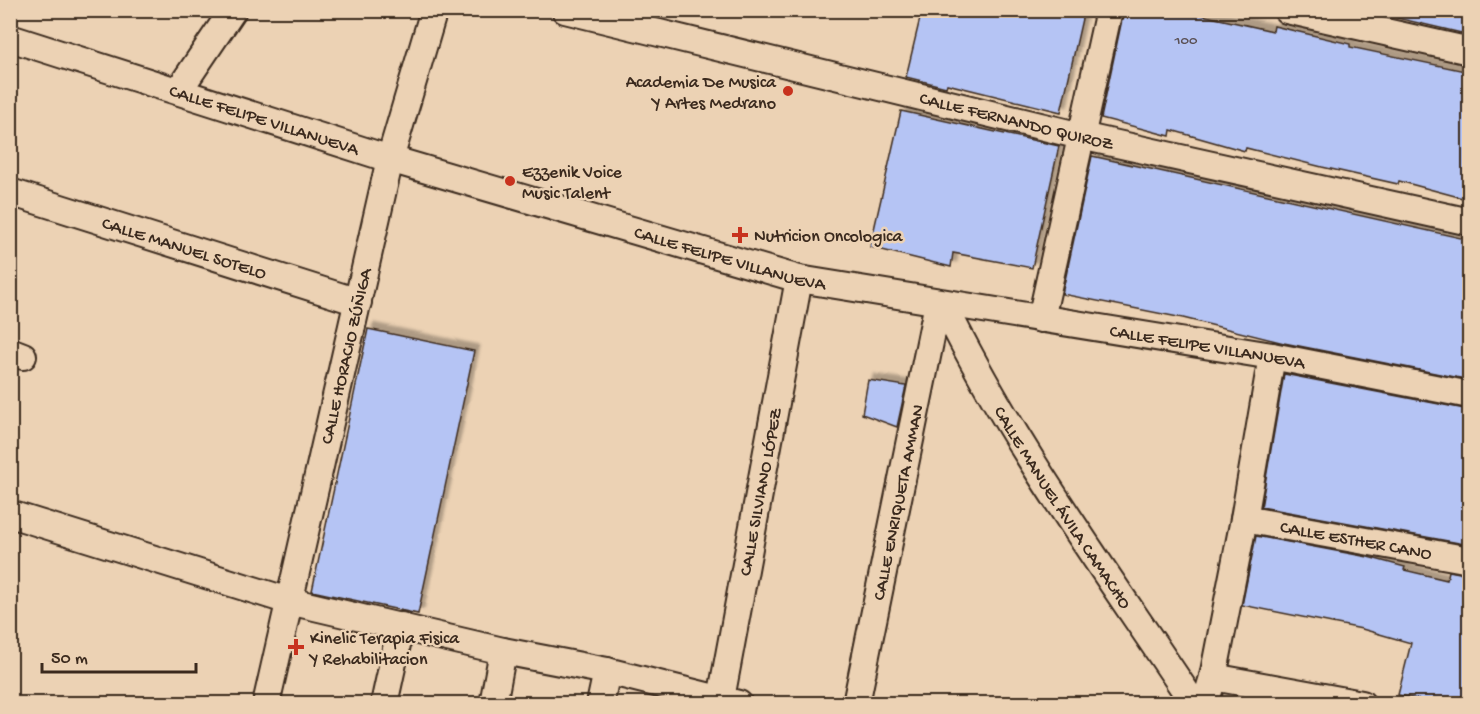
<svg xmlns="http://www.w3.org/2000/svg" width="1480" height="714" viewBox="0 0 1480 714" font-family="'Gochi Hand',sans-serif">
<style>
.building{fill:#b5c4f4;stroke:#3b2a1e;stroke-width:1.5;filter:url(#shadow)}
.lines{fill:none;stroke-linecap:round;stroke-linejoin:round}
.minor-casing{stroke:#3b2a1e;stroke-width:30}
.minor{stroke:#ecd2b4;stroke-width:26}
.poi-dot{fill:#c8321e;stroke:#ecd2b4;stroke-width:2}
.labels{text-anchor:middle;stroke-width:5;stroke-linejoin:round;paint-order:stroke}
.number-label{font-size:15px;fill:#5a5054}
.poi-label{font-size:18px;fill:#3b2a1e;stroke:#ecd2b4;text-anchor:start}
.street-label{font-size:18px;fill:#3b2a1e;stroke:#ecd2b4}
</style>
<defs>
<filter id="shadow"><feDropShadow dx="5.5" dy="-5.5" stdDeviation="1.5" flood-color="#0004"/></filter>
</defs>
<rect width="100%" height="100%" fill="#ecd2b4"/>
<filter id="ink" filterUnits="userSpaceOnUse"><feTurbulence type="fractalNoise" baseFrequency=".0167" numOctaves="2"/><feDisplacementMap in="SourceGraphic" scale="12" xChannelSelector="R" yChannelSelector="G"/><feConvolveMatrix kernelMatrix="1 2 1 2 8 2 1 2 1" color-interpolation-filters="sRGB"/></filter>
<g filter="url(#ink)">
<!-- building -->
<g class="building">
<polygon points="922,10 1084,10 1061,112 947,84 946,87 906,77"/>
<polygon points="1124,10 1179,10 1273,31 1274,26 1350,44 1350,47 1470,72 1470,200 1399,181 1398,184 1322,167 1246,148 1245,151 1171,130 1170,136 1101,118"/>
<polygon points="1394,10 1470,10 1470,35 1393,17"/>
<polygon points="901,111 1059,146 1032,268 953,253 951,267 870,247"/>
<polygon points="1092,156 1470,240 1470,380 1284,343 1183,318 1062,294"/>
<polygon points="368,329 474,351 418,614 312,591"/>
<polygon points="1284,374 1470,410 1470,545 1261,507"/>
<polygon points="868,380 906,386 897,427 862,414"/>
<polygon points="1256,536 1368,557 1405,567 1404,570 1447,580 1449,571 1470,575 1470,704 1453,700 1453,704 1440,704 1398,695 1411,643 1362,629 1242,605"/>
</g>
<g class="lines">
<defs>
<g id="minor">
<path id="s1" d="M565 10 1081 136 1470 222"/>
<polyline points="1287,10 1470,51"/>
<path id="s2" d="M10 38 390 159 799 279 1272 356 1470 395"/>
<polyline points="179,90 233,10"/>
<path id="s3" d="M10 192 358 302"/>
<path id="s4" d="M943 303C1012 445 1107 573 1194 704"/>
<polyline points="1041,319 1109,10"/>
<polyline points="10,351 23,356"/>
<polyline points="10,514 289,601 503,651 607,671 739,704"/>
<path id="s5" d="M1244 519 1470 560"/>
<polyline points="1213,677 1362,704"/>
<path id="s6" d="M266 704 390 159 434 10"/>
<polyline points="384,704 401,626"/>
<polyline points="493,704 503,651"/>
<polyline points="600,704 607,671"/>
<path id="s7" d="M720 704 799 279"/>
<path id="s8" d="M856 704 938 303"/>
<polyline points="1205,704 1213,677 1244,519 1272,356"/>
</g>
</defs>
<!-- minor casing -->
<use href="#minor" class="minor-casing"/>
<!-- minor -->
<use href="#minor" class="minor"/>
</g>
</g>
<!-- markers -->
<g class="poi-dot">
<circle cx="788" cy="91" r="6"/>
<circle cx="510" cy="181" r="6"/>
<path d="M737 226h6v6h6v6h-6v6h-6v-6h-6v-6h6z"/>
<path d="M293 638h6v6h6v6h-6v6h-6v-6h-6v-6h6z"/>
</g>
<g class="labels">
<!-- number labels -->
<g class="number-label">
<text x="1186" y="44">100</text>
</g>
<!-- poi labels -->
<g class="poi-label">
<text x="776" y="87" text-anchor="end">Academia De Musica<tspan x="776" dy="21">Y Artes Medrano</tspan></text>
<text x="522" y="177">Ezzenik Voice<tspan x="522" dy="21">Music Talent</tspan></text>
<text x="754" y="241">Nutricion Oncologica</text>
<text x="310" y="643">Kinelic Terapia Fisica<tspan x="310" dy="21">Y Rehabilitacion</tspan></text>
</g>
<!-- street labels -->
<g class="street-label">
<text dy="6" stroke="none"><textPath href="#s2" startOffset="267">CALLE FELIPE VILLANUEVA</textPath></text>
<text dy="6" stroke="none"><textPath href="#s1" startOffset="465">CALLE FERNANDO QUIROZ</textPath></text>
<text dy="6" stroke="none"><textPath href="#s3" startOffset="183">CALLE MANUEL SOTELO</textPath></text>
<text dy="6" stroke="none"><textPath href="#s2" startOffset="753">CALLE FELIPE VILLANUEVA</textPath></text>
<text dy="6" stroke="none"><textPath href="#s2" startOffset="1239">CALLE FELIPE VILLANUEVA</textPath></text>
<text dy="6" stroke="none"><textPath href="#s6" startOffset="357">CALLE HORACIO ZÚÑIGA</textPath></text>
<text dy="6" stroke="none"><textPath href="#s7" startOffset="216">CALLE SILVIANO LÓPEZ</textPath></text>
<text dy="6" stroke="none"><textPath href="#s8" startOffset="206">CALLE ENRIQUETA AMMAN</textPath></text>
<text dy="6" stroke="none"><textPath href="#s4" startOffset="237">CALLE MANUEL ÁVILA CAMACHO</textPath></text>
<text dy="6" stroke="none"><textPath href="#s5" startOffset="114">CALLE ESTHER CANO</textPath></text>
</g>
</g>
<!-- margin -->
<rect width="1480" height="714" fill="none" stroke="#ecd2b4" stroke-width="36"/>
<rect x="18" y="18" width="1444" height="678" fill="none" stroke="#3b2a1e" stroke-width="2" filter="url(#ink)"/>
<!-- scale -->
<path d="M42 663v9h154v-9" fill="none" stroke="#3b2a1e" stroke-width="3"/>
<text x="51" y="663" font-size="18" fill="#3b2a1e" stroke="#ecd2b4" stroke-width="4.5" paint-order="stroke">50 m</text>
</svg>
